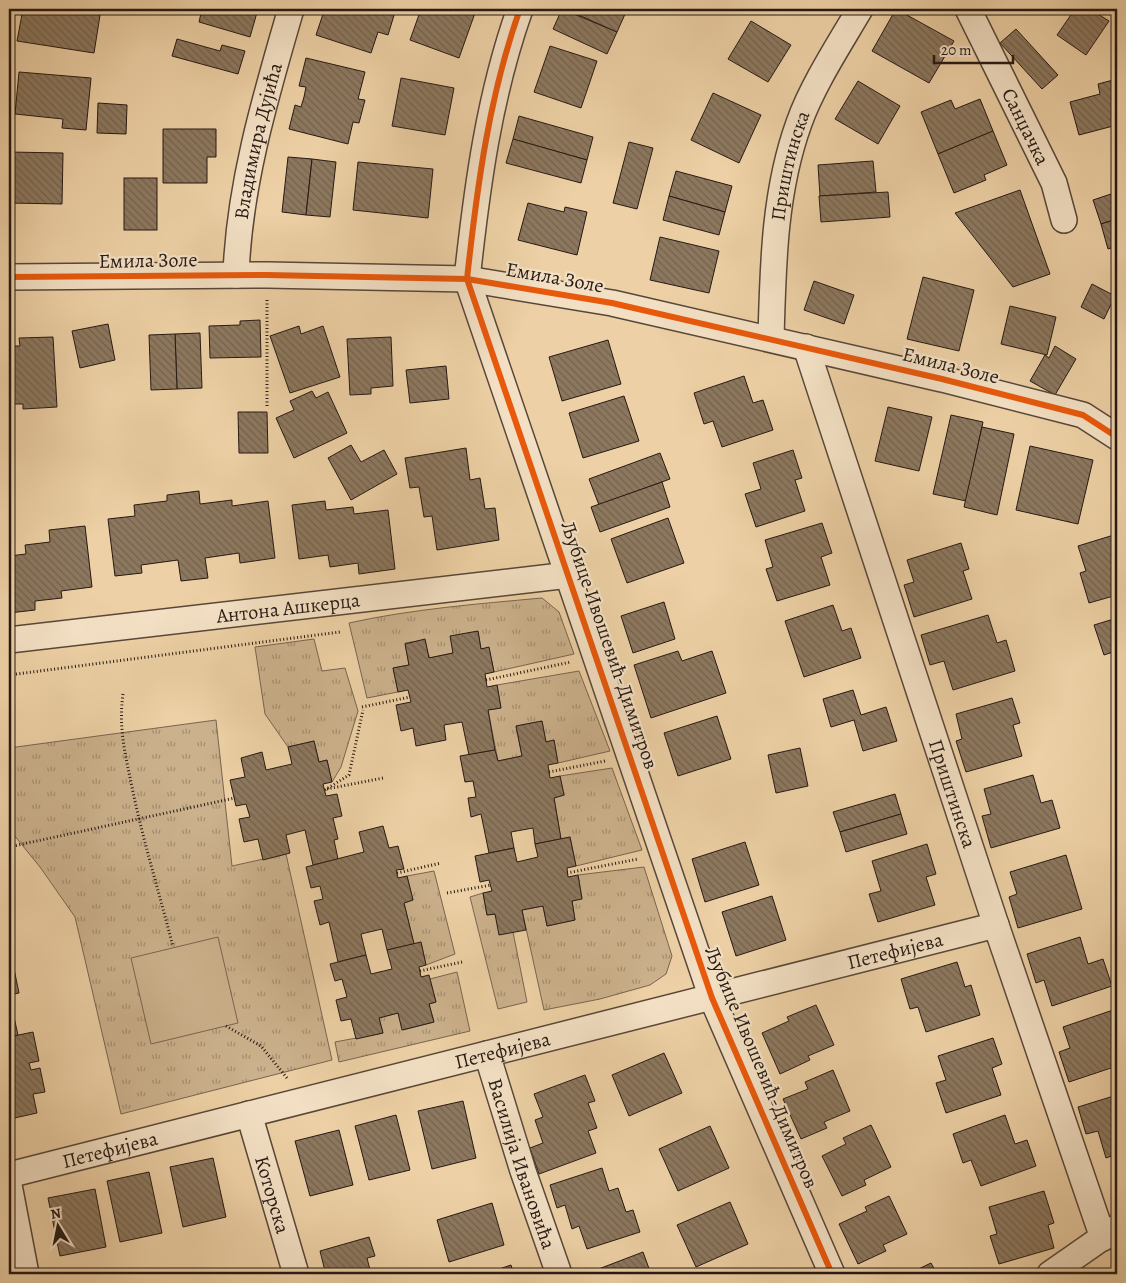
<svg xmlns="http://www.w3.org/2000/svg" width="1126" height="1283" viewBox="0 0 1126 1283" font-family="Alegreya,serif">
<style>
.park{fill:url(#park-tufts);stroke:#786550}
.pitch{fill:#cbb18c;stroke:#786550}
.building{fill:url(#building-back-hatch);stroke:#261914}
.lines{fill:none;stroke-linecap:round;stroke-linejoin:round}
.street-casing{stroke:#584738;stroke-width:28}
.path{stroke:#261914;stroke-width:3;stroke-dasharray:1 2.5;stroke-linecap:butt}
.street{stroke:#f3e0c4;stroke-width:25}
.cycleway-casing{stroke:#f3e0c4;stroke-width:9}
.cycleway{stroke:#e8590c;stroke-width:6}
.labels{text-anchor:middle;stroke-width:4.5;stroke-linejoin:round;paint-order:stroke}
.street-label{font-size:20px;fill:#261914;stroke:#f3e0c4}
</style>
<defs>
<pattern id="park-tufts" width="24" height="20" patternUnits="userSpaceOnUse" patternTransform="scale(1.25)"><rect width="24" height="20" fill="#cbb18c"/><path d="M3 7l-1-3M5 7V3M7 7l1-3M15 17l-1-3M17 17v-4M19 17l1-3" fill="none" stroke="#a58f71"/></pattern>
<pattern id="building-back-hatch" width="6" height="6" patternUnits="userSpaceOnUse" patternTransform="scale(1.25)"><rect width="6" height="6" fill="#8d785f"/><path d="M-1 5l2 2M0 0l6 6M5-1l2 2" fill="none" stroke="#73624d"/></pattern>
</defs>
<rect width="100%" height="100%" fill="#edd0a5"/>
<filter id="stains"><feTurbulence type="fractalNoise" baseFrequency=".004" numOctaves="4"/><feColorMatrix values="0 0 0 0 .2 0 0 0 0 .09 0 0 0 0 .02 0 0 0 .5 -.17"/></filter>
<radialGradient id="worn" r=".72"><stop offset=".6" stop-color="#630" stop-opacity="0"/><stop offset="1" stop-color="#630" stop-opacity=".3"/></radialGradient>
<!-- park -->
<g class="park">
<path d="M542 598 559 612 574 654 494 672 489 648 481 649 478 631 453 653 429 658 425 640 405 643 409 665 393 668 398 692 367 698 349 623C412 609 477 604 542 598Z"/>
<polygon points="314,639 322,671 345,668 358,711 341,767 332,782 327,760 319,762 314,741 288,747 265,714 255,647"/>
<polygon points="579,671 610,751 558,763 554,740 546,742 542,721 516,726 522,756 498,761 488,710 501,708 497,685"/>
<polygon points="216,720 232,866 286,854 332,1060 121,1114 75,917 40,867 9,829 9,748"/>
<polygon points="612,768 642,850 576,866 570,837 561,839 554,798 564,795 560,776"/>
<polygon points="644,867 672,956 666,974 650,985 600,999 544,1010 522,910 543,906 547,926 575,920 572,901 582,898 578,875"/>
<polygon points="434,871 455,954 426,965 421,942 414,944 404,903 413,900 407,876"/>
<polygon points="483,893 487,915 495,914 513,932 527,1002 498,1009 470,897"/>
<polygon points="457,972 470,1031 339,1062 335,1042 383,1033 379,1018 398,1013 403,1030 434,1022 429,1004 436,1002 430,979"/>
</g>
<!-- pitch -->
<polygon class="pitch" points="218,937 238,1023 151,1044 131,958"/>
<!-- building -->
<g class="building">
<polygon points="23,9 101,9 94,53 17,41"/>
<polygon points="202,9 258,9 250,37 199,22"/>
<polygon points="333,9 386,9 395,12 388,35 378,32 371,53 316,35 324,11 332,13"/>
<polygon points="421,9 461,9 475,13 459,58 410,40"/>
<polygon points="562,9 617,32 607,54 553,29"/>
<polygon points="565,9 619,9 626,12 617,32"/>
<polygon points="805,9 817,9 814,14"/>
<polygon points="896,9 954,41 929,83 872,51"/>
<polygon points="1075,9 1090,9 1109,21 1086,55 1057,35"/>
<polygon points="751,21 791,45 768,82 728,59"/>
<polygon points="1016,29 1058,75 1042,89 1000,43"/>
<polygon points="177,39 220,51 222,45 245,51 238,74 172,56"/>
<polygon points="550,46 597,61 581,108 534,92"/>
<polygon points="306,58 365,72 358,99 365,100 359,123 353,122 348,144 289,129 295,105 301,107 304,97 306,87 299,86"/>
<polygon points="19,72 91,78 86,130 62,128 63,119 15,114"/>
<polygon points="401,78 454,88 445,135 392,126"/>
<polygon points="1117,79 1117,125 1079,135 1070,102 1100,94 1098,84"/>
<polygon points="858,81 900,106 878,144 835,119"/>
<polygon points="713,93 761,115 739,163 691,140"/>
<polygon points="980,99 993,131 938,154 921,112 951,100 955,109"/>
<polygon points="98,103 127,105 126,134 97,133"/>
<polygon points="519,116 593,137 587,160 513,139"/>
<polygon points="163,129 216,129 216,157 207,157 207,183 163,183"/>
<polygon points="993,131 1007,165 984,175 986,180 954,193 938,154"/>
<polygon points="513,139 587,160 581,183 506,163"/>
<polygon points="629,142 653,148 637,209 613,203"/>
<polygon points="9,152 63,153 62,204 9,203"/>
<polygon points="288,157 312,159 306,215 282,212"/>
<polygon points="312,159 336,162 330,217 306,215"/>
<polygon points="873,161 876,192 820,196 818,165"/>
<polygon points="358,162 433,169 428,218 353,210"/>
<polygon points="676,171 732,186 725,212 669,196"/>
<rect x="124" y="178" width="33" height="52"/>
<polygon points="1020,190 1050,274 1013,287 955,213"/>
<polygon points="888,192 890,217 821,222 819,196"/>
<polygon points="1117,192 1117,219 1101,224 1093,200"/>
<polygon points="669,196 725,212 719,235 663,220"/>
<polygon points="528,203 564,212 565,207 587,212 577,255 518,240"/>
<polygon points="1117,219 1117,246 1108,249 1101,224"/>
<polygon points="660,237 719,251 709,293 650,280"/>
<polygon points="923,277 974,290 959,351 907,339"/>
<polygon points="814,281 854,295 844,324 804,310"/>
<polygon points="1092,284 1115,296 1104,319 1081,307"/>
<polygon points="1010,306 1056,317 1047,355 1001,344"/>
<polygon points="260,320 261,357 210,358 209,326 240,325 240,321"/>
<polygon points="108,324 115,360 80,368 72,331"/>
<polygon points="299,326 301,334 323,326 340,377 290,393 270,336"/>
<polygon points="200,333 202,388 177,389 175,334"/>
<polygon points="175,334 177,389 151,390 149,335"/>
<polygon points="53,337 57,407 23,409 23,404 9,404 9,346 20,346 19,338"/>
<polygon points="391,337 393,386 371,388 371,394 350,395 347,339"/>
<polygon points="608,340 621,384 562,401 549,357"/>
<polygon points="1055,346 1076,359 1055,395 1030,381 1045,355 1049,358"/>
<polygon points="446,366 449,399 410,403 406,370"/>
<polygon points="744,376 753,403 763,400 773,430 722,447 713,421 704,424 694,393"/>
<polygon points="312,391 316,398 328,392 347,433 294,458 276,418 294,410 290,401"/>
<polygon points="624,396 639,441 583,458 569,413"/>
<polygon points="888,407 932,417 919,471 875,461"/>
<polygon points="238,412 267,412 268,453 239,453"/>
<polygon points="951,415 983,422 966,501 933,494"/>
<polygon points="982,427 1014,434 997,515 964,507"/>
<polygon points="351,445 361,462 384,450 397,474 351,500 328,458"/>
<polygon points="1030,446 1093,460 1078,524 1016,510"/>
<polygon points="466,448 470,480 480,478 485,509 495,508 499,540 437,550 432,516 424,517 419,487 410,488 405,458"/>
<polygon points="793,450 802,478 795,480 805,511 756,527 745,494 761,489 753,463"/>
<polygon points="660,453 670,479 599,505 589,479"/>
<polygon points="662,482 670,507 600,532 591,507"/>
<polygon points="199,491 200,504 232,500 232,506 268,501 275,558 240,563 239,553 205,558 208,578 181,581 178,560 141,565 142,573 115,576 108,519 135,516 134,505 167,501 167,495"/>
<polygon points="325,501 326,510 353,507 354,514 388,510 395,569 359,574 358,563 330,567 328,555 299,559 292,505"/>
<polygon points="668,518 684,563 627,583 611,539"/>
<polygon points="822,523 832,553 821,557 830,585 777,601 766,569 773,567 765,540"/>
<polygon points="85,526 92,587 61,591 62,598 35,601 35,610 9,613 9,556 26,554 25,545 50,542 49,530"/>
<polygon points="1117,534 1117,595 1089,603 1080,573 1086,571 1078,546"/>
<polygon points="961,543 969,569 963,571 972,599 914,617 904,585 914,582 907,560"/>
<polygon points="664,602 675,639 633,653 621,616"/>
<polygon points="833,605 842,631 851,628 861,658 804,677 785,621"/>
<polygon points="988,615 997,643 1006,640 1015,671 953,690 944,661 930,665 921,635"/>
<polygon points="1117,618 1117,654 1116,651 1104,655 1094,625"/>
<polygon points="478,631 481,649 489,647 494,672 485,674 487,687 497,685 501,708 488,710 495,750 469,755 462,722 444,725 446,740 416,746 413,728 401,731 396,705 411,702 408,690 398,692 393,668 409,665 405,644 425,639 429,658 453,653 450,636"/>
<polygon points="678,651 682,661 712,651 726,693 651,718 634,665"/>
<polygon points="853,690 861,715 886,707 897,741 863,751 854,720 831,727 823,699"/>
<polygon points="1012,698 1020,723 1013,725 1022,756 966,772 956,741 962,739 956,714"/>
<polygon points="717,716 731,759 678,776 664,733"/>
<polygon points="542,721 546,742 554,740 558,763 548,765 550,778 560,776 564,795 554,798 561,839 535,844 533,828 511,832 514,848 489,853 481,814 471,817 468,798 476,797 473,781 465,782 460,756 495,750 498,761 522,756 516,726"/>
<polygon points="314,741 319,762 327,760 332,782 323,784 326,796 337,794 342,816 333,818 338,839 334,840 338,859 313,865 305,830 286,835 290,853 263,860 258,839 244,842 239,819 250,817 246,804 236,806 230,780 245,777 241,758 262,752 266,770 292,764 288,747"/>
<polygon points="800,748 808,786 776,793 768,755"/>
<polygon points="1033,775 1041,803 1052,800 1060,828 991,848 982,816 991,814 984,789"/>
<polygon points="895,794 901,814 840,832 833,812"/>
<polygon points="901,814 907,834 846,852 840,832"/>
<polygon points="383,826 389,848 398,846 404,869 396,870 398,878 407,876 413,900 404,903 414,944 387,950 382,929 361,934 366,955 338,962 329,922 320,925 314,901 323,899 320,886 311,888 306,867 364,852 359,832"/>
<polygon points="570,837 576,866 567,868 568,877 578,875 582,899 572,901 575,920 547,926 543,906 522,910 526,930 499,935 495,914 487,915 483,893 492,891 489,880 480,882 475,856 514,848 517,862 538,857 535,844"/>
<polygon points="745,842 759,885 705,902 692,859"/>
<polygon points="927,844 936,874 926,877 935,905 878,922 869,894 881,891 872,861"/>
<polygon points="1066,855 1082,909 1018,928 1009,897 1017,894 1010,872"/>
<polygon points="772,896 786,940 736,956 722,912"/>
<polygon points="1080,937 1088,964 1103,959 1112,986 1052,1006 1044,980 1036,983 1027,954"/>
<polygon points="421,942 426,965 419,967 421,977 429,975 430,979 436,1002 429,1004 434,1022 402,1030 398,1013 379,1018 383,1033 356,1039 351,1019 341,1021 336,1000 347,997 342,979 335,981 330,964 366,955 371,974 392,969 387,950"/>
<polygon points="957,962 965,987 971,985 980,1015 926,1032 918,1007 910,1009 901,979"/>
<polygon points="14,969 19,993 9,995 18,1035 9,1037 9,971"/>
<polygon points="816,1005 834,1045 808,1056 810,1060 780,1074 762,1033 789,1021 787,1017"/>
<polygon points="1116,1009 1117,1066 1069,1082 1059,1052 1070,1048 1063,1027"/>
<polygon points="33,1032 39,1061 29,1063 31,1070 40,1068 45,1092 33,1094 37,1113 10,1119 9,1037"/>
<polygon points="993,1038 1002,1064 992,1068 1001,1095 946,1113 936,1083 946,1080 938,1056"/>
<polygon points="664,1053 682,1093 629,1116 612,1075"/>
<polygon points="833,1070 850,1111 824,1122 827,1128 801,1139 783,1099 808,1089 805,1082"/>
<polygon points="585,1075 595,1101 588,1103 597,1128 588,1131 596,1153 539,1174 530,1148 543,1143 535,1120 543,1117 534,1094"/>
<polygon points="1117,1095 1117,1154 1106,1158 1098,1131 1086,1134 1078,1107"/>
<polygon points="463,1101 476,1158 432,1169 418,1111"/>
<polygon points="396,1115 410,1170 369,1180 355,1126"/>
<polygon points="1005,1115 1015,1144 1027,1140 1036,1166 981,1186 971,1160 963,1163 953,1134"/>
<polygon points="871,1125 891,1167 864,1180 866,1185 842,1196 822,1156 846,1144 843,1138"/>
<polygon points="710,1126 729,1168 678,1191 659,1149"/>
<polygon points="339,1130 353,1185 310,1196 295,1141"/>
<polygon points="213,1158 226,1217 183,1227 170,1167"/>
<polygon points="602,1168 609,1191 618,1188 626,1212 633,1210 640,1232 587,1249 579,1226 572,1229 565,1205 557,1208 550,1185"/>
<polygon points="149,1172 162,1233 120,1242 107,1181"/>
<polygon points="95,1189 106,1247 60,1256 48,1198"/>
<polygon points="1044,1191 1054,1223 1048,1225 1054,1248 999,1264 990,1236 997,1234 989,1207"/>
<polygon points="889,1196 907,1234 883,1245 886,1251 858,1264 839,1224 867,1211 865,1207"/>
<polygon points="730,1202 748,1244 696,1267 677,1225"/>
<polygon points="492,1203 504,1245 449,1262 437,1220"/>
<polygon points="369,1237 375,1256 367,1258 371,1274 316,1274 325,1271 320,1251"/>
<polygon points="643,1252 651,1274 597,1274 596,1270"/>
<polygon points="931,1263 937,1274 908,1274"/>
<polygon points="511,1265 514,1274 485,1274"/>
<polygon points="251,1269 253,1274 233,1274"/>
</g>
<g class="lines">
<defs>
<g id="street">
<path d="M520 9C489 96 477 187 467 279L712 998 832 1274"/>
<path id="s1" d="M968 9 1054 183 1064 220"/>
<path id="s2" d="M236 275C239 185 266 95 291 9"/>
<polyline points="9,277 267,275 467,279 612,303 942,379 1083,415 1117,437"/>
<path id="s3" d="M771 338C773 266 774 192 799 123 812 86 840 43 860 9"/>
<path id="s4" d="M806 347 996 925 1103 1238"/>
<path id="s5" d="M9 640 569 575"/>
<path id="s6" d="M487 1054 523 1171 559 1274"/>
<path id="s7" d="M249 1114 296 1274"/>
<path id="s8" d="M9 1175 996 925"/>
<polyline points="9,1185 26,1274"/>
<polyline points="1050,1274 1116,1228"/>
</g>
</defs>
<!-- street casing -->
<use href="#street" class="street-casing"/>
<!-- path -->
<g class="path">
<polyline points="267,300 267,407"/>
<polyline points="9,675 340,632"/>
<polyline points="486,680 571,662"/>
<path d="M123 694C118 729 126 757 133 792 144 844 160 895 173 947"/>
<polyline points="362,707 410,697"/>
<polyline points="549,772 605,761"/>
<polyline points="327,789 383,778"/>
<polyline points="325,790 349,775 363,710"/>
<polyline points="9,847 235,798"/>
<polyline points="397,873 441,863"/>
<polyline points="567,873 638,859"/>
<polyline points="447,893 491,885"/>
<polyline points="420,971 462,962"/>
<polyline points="226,1026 261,1046 287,1078"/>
</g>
<!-- street -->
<use href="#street" class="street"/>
<defs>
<g id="cycleway">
<path d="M520 9C489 96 477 187 467 279L712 998 832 1274"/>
<polyline points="9,277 267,275 467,279 612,303 942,379 1083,415 1117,437"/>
</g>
</defs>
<!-- cycleway casing -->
<use href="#cycleway" class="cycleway-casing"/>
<!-- cycleway -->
<use href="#cycleway" class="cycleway"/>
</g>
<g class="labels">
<!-- street labels -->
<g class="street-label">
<text dy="7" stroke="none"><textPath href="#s1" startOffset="131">Санџачка</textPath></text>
<text dy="7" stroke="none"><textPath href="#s2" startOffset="136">Владимира Дујића</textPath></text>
<text dy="7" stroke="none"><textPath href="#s3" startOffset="174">Приштинска</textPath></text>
<text transform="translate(148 260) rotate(-1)" y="7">Емила Золе</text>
<text transform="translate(555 277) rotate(10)" y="7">Емила Золе</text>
<text transform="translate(951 365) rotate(14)" y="7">Емила Золе</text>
<text dy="7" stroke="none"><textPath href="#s5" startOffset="281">Антона Ашкерца</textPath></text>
<text transform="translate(610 645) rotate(71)" y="7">Љубице Ивошевић-Димитров</text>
<text dy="7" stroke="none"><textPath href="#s4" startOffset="470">Приштинска</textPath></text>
<text dy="7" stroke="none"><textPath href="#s8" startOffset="914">Петефијева</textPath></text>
<text dy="7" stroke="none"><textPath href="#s8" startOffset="509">Петефијева</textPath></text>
<text transform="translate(762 1067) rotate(67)" y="7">Љубице Ивошевић-Димитров</text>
<text dy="7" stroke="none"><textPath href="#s8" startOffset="104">Петефијева</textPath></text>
<text dy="7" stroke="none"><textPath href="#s6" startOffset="115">Василија Ивановића</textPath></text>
<text dy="7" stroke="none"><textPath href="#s7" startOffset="84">Которска</textPath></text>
</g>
</g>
<!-- margin -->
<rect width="1126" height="1283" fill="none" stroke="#edd0a5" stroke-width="30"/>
<rect x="10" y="10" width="1106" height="1263" fill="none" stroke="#261914" stroke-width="2.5"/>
<rect x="15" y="15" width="1096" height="1253" fill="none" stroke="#261914"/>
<!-- north arrow -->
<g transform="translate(58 1226) rotate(350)" stroke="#f3e0c4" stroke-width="4" paint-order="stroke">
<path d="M0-4L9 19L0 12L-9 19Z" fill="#261914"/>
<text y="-8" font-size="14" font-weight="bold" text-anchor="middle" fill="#261914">N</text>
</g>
<!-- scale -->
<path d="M934 55v8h79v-8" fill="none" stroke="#261914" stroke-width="2.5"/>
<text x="941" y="55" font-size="15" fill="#261914" stroke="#f3e0c4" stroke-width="4" paint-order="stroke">20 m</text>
<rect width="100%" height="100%" filter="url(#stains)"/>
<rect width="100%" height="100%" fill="url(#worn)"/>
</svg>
